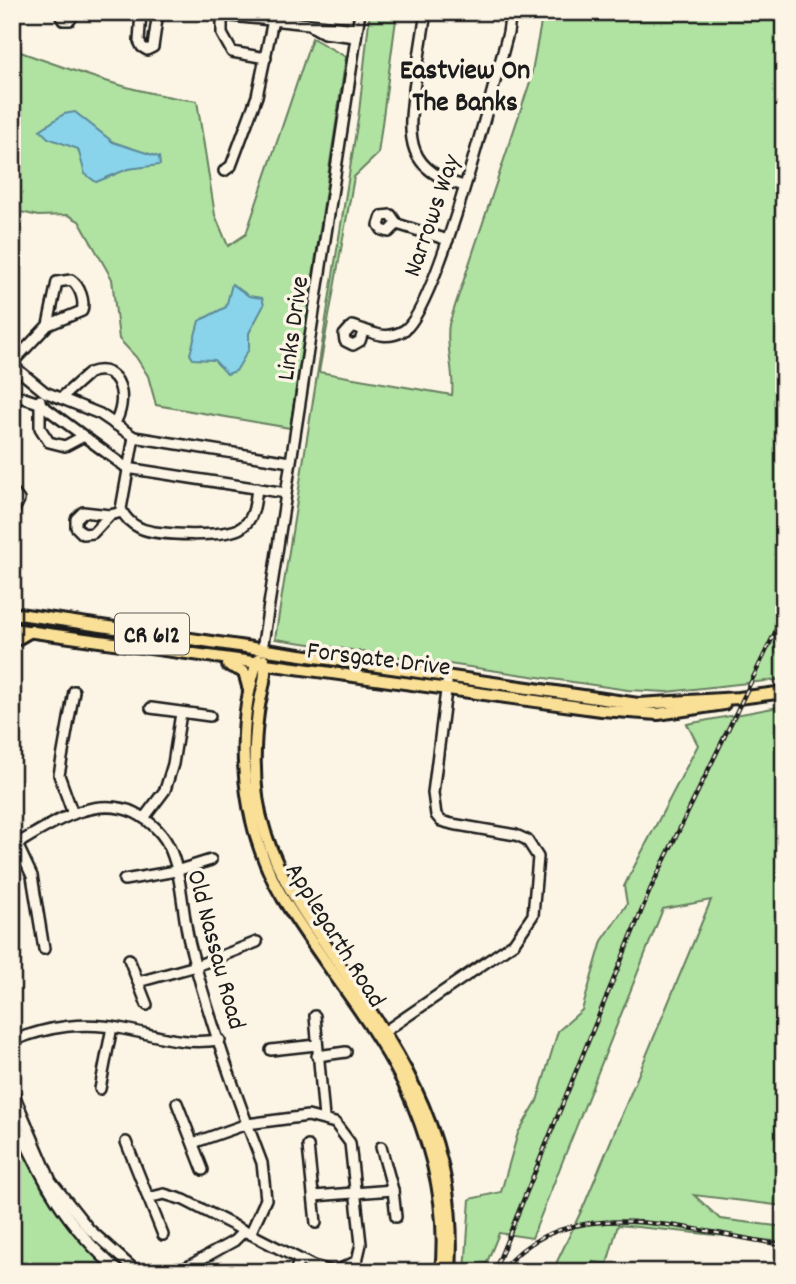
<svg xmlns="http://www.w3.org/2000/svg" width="796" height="1284" viewBox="0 0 796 1284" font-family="Dekko,sans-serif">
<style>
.green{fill:#b0e2a2;stroke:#667f5f;stroke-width:2}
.water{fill:#89d4ea;stroke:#5d8a98;stroke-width:2}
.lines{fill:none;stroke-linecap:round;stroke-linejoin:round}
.minor-casing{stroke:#1c1c1c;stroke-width:14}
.major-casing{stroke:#1c1c1c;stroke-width:16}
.minor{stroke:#fcf5e5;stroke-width:9}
.major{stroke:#fadf96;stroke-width:10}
.rail-casing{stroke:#1c1c1c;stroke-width:4.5}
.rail{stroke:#fcf5e5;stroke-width:2;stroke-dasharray:5;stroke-linecap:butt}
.labels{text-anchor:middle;stroke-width:7;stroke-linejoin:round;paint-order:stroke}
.shield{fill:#fcf5e5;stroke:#5f5d58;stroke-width:2}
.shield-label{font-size:24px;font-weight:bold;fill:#1c1c1c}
.street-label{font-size:26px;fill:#1c1c1c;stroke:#fcf5e5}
.neighbourhood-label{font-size:28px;font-weight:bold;fill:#1c1c1c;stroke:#fcf5e5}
</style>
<rect width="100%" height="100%" fill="#fcf5e5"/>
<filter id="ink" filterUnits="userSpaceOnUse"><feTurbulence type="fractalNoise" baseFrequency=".0143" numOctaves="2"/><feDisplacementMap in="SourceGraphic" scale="14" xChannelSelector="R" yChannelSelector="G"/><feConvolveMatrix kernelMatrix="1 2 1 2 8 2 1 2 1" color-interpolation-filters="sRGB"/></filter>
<g filter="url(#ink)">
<!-- green -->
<g class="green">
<path d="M370 12H397L378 154 354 177 319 372 452 395C455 372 445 348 449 324L530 82 543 12H784V679L667 692 628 690 275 639 359 112Z"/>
<path d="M312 38 346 57 290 428 156 405 148 376 136 357 119 339 112 279 79 221 68 215 38 216 12 210V49C74 71 132 93 197 101L215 215 228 246 246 234Z"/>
<polygon points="784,706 784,1206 694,1195 720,1219 784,1227 784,1242 618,1225 607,1264 593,1262 592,1272 552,1272 585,1203 711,900 663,909 532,1238 499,1233 483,1272 465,1272 470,1199 501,1192 518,1133 537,1101 558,1031 582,1010 602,941 627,904 624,886 698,745 687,724"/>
<polygon points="12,1124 43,1191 101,1262 115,1272 12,1272"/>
</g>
<!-- water -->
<g class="water">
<polygon points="75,112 113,142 159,157 160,165 128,169 96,182 85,174 78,149 48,138 40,130 64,114"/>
<polygon points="232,284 249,296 262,298 264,305 249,333 249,349 236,371 227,374 214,360 193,359 190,354 199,321 226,307"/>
</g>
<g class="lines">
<defs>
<g id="minor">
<polyline points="59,12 63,20 70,20 75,12"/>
<polyline points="141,12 139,41 142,47 147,50 153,47 158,12"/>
<polyline points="193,12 357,29"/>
<path d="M426 12C422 38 418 63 414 89 407 139 407 171 464 186"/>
<polyline points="222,15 222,34 232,52 266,58"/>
<polyline points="313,27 324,33 356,37"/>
<polyline points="224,171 231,166 257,96 273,20"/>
<polyline points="397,224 389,232 382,230 379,225 382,216 391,215 397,224 448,240"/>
<path d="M362 335 360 341 353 345 345 341 344 335 352 326C369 330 383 342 403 331 436 312 495 81 508 33L511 12"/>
<path d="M12 363 48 325 57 282 71 280C80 286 85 301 82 311L48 325"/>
<polyline points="12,365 45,392 100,414 134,437 290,462"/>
<polyline points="12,394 39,403 127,468 286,493"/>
<path d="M61 398 89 373C122 361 129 402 114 424"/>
<polyline points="40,400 40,428 49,442 65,446 82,437"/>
<path d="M134 437 121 509C125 518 131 524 140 528 156 536 228 538 242 527 255 518 255 502 257 488"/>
<polyline points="12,491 19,500 12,514"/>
<polyline points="110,515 93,533 83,534 76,527 76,519 83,512 110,515 122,512"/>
<polyline points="262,650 360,12"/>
<polyline points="151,708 210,716"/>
<polyline points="73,814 59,775 74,691"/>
<polyline points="144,818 165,790 173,764 181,713"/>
<polyline points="17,844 32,876 44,949"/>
<path d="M12 847C48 826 93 793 135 813 151 821 165 835 171 851 183 880 182 915 190 945 209 1019 235 1093 262 1163L266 1199 250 1234"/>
<polyline points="124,880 176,871 211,860"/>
<polyline points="129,959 147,1005"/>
<polyline points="138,982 196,966 257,942"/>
<polyline points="315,1016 324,1118"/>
<polyline points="381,1034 514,943 533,915 538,857 527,840 516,835 452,824 441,821 436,815 433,793 447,683"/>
<path d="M12 1041C49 1026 84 1021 124 1029 161 1036 180 1045 220 1040"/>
<polyline points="271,1050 316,1045"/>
<polyline points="317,1056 346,1052"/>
<polyline points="100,1089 112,1027"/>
<polyline points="12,1090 51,1181 89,1229 137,1272"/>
<polyline points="177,1103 203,1170"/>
<path d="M12 1113C40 1177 65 1226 120 1272"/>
<polyline points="126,1142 163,1235"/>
<polyline points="193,1143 247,1124 308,1116 335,1123 350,1143 361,1244 357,1261 334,1272"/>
<polyline points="308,1146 316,1223"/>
<polyline points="381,1147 393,1190 396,1217"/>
<polyline points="314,1196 393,1190"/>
<polyline points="148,1198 164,1194 184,1200 313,1266 334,1272"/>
<polyline points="250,1271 250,1272"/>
<polyline points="178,1272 234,1241 243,1232"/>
<polyline points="295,1272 299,1260"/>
</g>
<g id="major">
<polyline points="12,613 638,704 739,698 784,692"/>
<polyline points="12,629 601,710 658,714 724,704"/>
<polyline points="12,642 31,631"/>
<path d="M258 659C232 735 242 831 284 900 321 961 371 1018 403 1082 431 1141 448 1207 441 1272"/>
<path d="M264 660C268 675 260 696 258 712 253 752 252 793 265 832 280 880 309 921 337 961 408 1065 458 1141 450 1272"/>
<polyline points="228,665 244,672 249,690"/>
</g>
</defs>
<!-- minor casing -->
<use href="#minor" class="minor-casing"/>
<!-- major casing -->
<use href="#major" class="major-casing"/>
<!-- minor -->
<use href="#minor" class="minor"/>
<!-- major -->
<use href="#major" class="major"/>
<defs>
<g id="rail">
<polyline points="494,1272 650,890 784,614"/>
<path d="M501 1272C564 1186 698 1233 784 1245"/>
</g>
</defs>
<!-- rail casing -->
<use href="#rail" class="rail-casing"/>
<!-- rail -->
<use href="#rail" class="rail"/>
</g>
</g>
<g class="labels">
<!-- shield labels -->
<rect class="shield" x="115" y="613.5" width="74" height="41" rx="5"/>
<g class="shield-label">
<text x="152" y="642">CR 612</text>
</g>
<!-- street labels -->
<g class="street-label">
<text transform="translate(430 215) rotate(-71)" y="9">Narrows Way</text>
<text transform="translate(291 328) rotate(-82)" y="9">Links Drive</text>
<text transform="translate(379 657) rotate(7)" y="9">Forsgate Drive</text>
<text transform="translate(337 934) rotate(58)" y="9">Applegarth Road</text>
<text transform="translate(218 949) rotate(75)" y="9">Old Nassau Road</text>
</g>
<!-- neighbourhood labels -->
<g class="neighbourhood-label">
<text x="465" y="78">Eastview On<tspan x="465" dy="32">The Banks</tspan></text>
</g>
</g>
<!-- margin -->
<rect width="796" height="1284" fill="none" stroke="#fcf5e5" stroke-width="42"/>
<rect x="21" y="21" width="754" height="1242" fill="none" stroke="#1c1c1c" stroke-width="2.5" filter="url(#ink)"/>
</svg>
